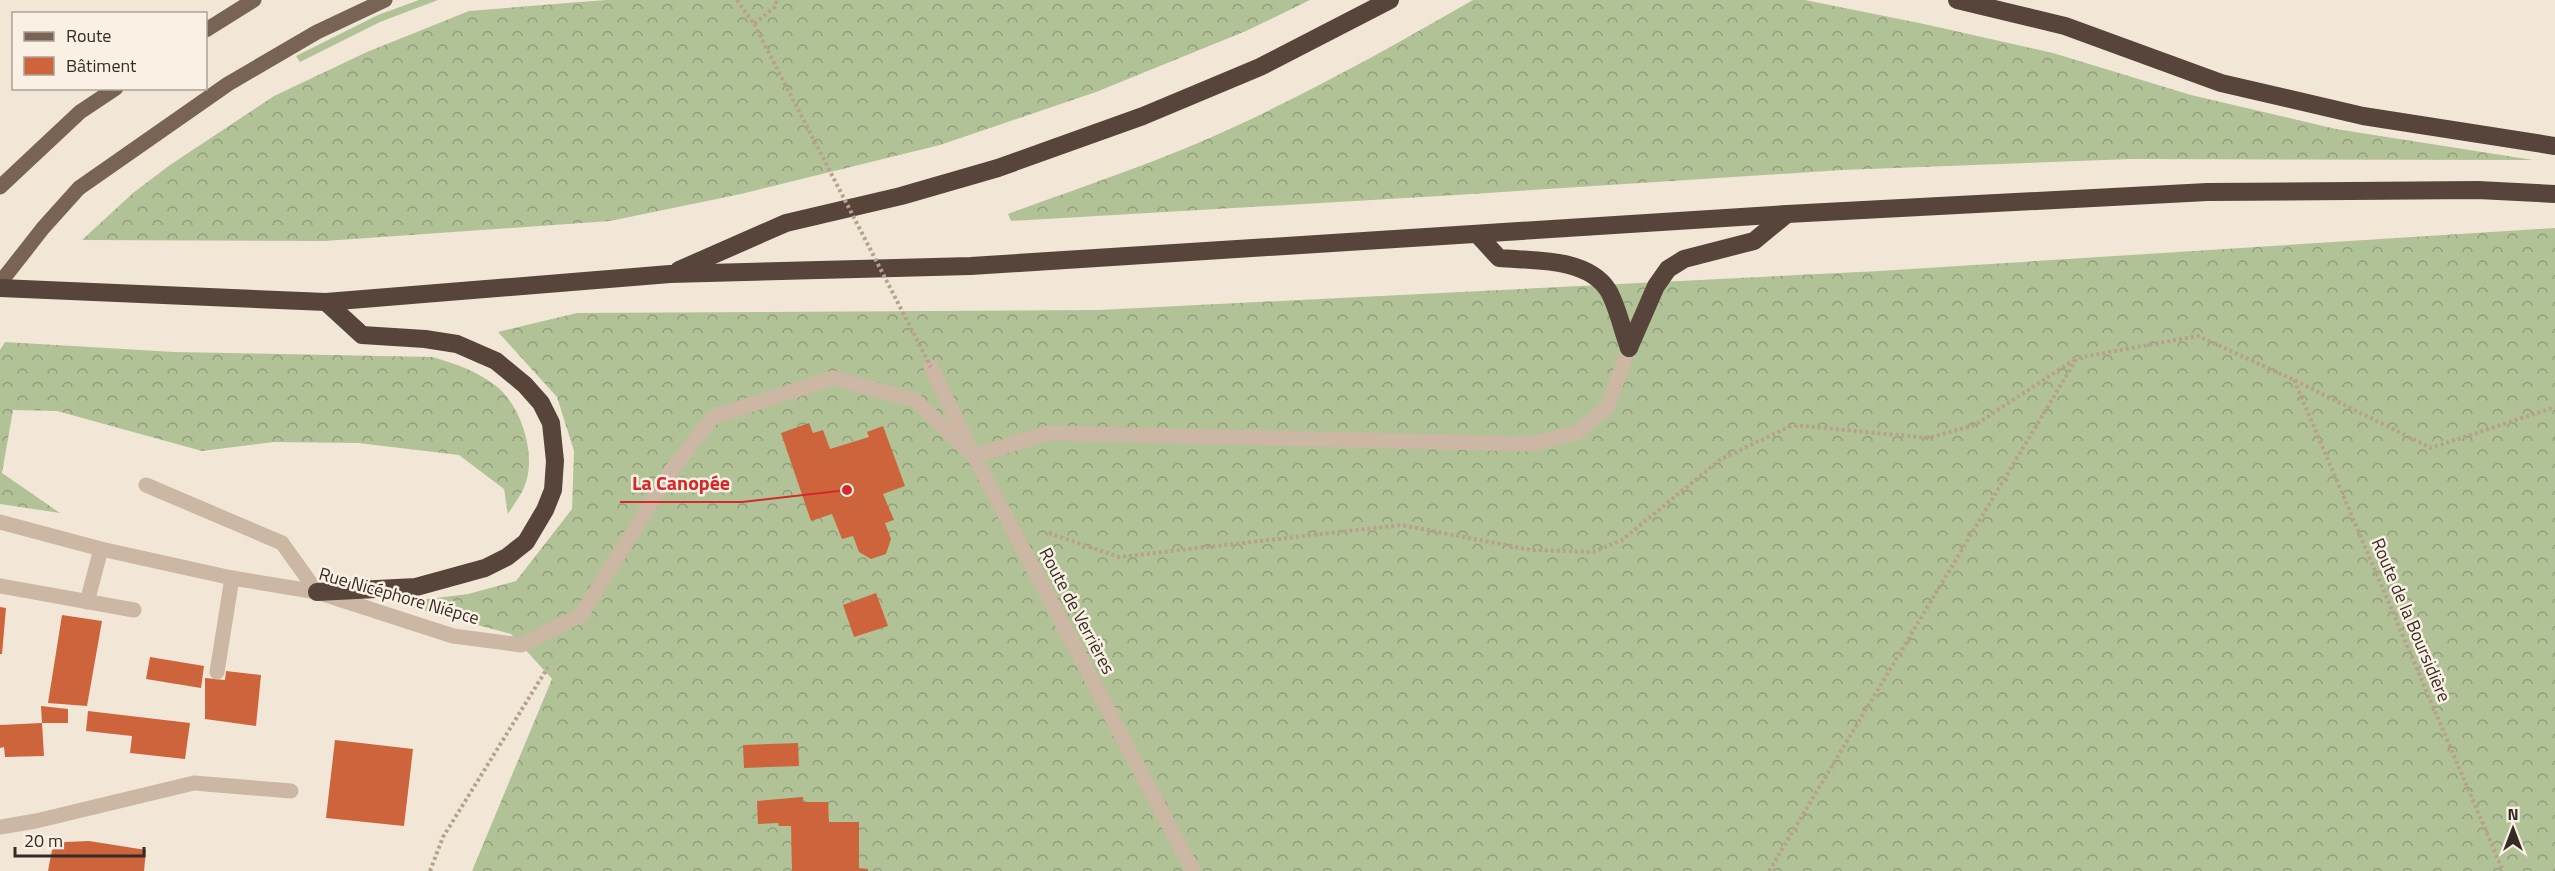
<svg xmlns="http://www.w3.org/2000/svg" width="2555" height="871" viewBox="0 0 2555 871" font-family="'Titillium Web',sans-serif">
<style>
.grass{fill:#b2c297}
.forest{fill:url(#forest-crowns)}
.building{fill:#cd643b}
.lines{fill:none;stroke-linecap:round;stroke-linejoin:round}
.path{stroke:#b7a18d;stroke-width:4;stroke-dasharray:3 3;stroke-linecap:butt}
.minor{stroke:#cbb7a3;stroke-width:15}
.major{stroke:#786355;stroke-width:15}
.highway{stroke:#57453c;stroke-width:18}
.path-bridge{stroke:#b7a18d;stroke-width:4;stroke-dasharray:3 3;stroke-linecap:butt}
.labels{text-anchor:middle;stroke-width:5;stroke-linejoin:round;paint-order:stroke}
.street-label{font-size:18px;fill:#352b25;stroke:#faf1e4}
.leader{fill:none;stroke:#d62828;stroke-width:2}
.callout-dot{fill:#d62828;stroke:#faf1e4;stroke-width:2}
.callout-label{font-size:20px;text-anchor:middle;font-weight:bold;fill:#d62828;stroke:#faf1e4;stroke-width:5;stroke-linejoin:round;paint-order:stroke}
</style>
<defs>
<pattern id="forest-crowns" width="20" height="18" patternUnits="userSpaceOnUse" patternTransform="scale(1.5)"><rect width="20" height="18" fill="#b2c297"/><path d="M2 6a3 3 0 1 1 6 0M12 15a3 3 0 1 1 6 0" fill="none" stroke="#929e7b"/></pattern>
</defs>
<rect width="100%" height="100%" fill="#f2e7d7"/>
<!-- grass -->
<polygon class="grass" points="419,0 438,0 380,22 300,62 296,56 378,15"/>
<!-- forest -->
<g class="forest">
<polygon points="606,0 1310,0 1246,31 1096,92 940,145 741,194 610,221 325,241 82,240 133,193 170,165 274,96 367,52 469,11"/>
<path d="M1473 0H1805L1924 24 2053 53 2191 95 2336 129 2533 160 2130 159 1842 170 1440 196 1011 221 1008 214C1084 186 1161 161 1234 127 1316 89 1395 45 1473 0Z"/>
<polygon points="2555,228 2555,871 472,871 552,679 511,634 396,603 468,594 516,581 572,509 574,451 557,397 498,332 577,313 1099,310 1879,271"/>
<path d="M5 342 174 352 433 357C456 364 477 371 496 386 520 404 536 452 526 482 523 493 514 504 508 514L504 489 459 455 358 443 274 442 202 451 57 411 13 410 2 473 60 513 0 504V350Z"/>
</g>
<!-- building -->
<g class="building">
<polygon points="809,423 813,433 823,430 830,449 869,437 867,432 883,426 905,486 883,494 894,520 885,523 891,539 886,554 871,559 859,552 853,536 842,539 832,514 811,521 781,433"/>
<polygon points="876,593 888,626 854,637 843,605"/>
<polygon points="0,607 6,608 2,654 0,654"/>
<polygon points="62,615 102,621 87,706 48,703"/>
<polygon points="150,657 204,666 201,688 146,679"/>
<polygon points="226,671 261,675 256,726 205,719 205,678 225,680"/>
<polygon points="41,706 68,709 68,723 42,723"/>
<polygon points="88,711 190,723 185,759 130,753 132,736 86,731"/>
<polygon points="42,723 44,756 5,757 4,747 0,748 0,725"/>
<polygon points="335,740 413,749 404,826 326,818"/>
<polygon points="798,743 799,766 744,768 743,745"/>
<polygon points="803,797 803,802 828,802 829,822 859,822 859,868 868,869 868,871 792,871 791,826 779,826 778,823 758,824 757,801"/>
<polygon points="89,841 146,850 144,871 48,871 52,850 65,842"/>
</g>
<g class="lines">
<!-- path -->
<g class="path">
<polyline points="737,0 754,24 776,6 776,0"/>
<polyline points="2294,380 2503,871"/>
<polyline points="1049,533 1119,557 1401,525 1532,550 1593,552 1622,540 1721,459 1793,425 1928,438 1975,425 2077,358"/>
<polyline points="430,871 443,837 548,667"/>
<polyline points="1769,871 2077,358 2198,336 2294,380 2431,448 2555,407"/>
</g>
<!-- minor -->
<g class="minor">
<polyline points="931,367 974,456 1193,871"/>
<polyline points="146,485 282,543 317,592"/>
<polyline points="0,522 101,549 232,578 317,592 453,636 521,645 581,615 671,471 713,417 833,378 915,400 974,456 1048,433 1531,444 1576,433 1607,408 1629,348"/>
<polyline points="0,586 134,610"/>
<polyline points="87,602 101,549"/>
<polyline points="217,672 232,578"/>
<polyline points="0,827 36,821 194,783 291,791"/>
</g>
<!-- major -->
<g class="major">
<polyline points="206,30 254,0"/>
<polyline points="0,187 80,112 116,88"/>
<polyline points="0,283 43,228 79,188 228,84 317,32 385,0"/>
</g>
<!-- highway -->
<g class="highway">
<polyline points="1957,0 2065,26 2221,83 2363,116 2555,146"/>
<path d="M1477 234 1499 258C1533 261 1587 257 1608 290 1618 307 1622 330 1629 348"/>
<polyline points="679,270 786,223 901,196 998,168 1143,116 1260,67 1390,0"/>
<polyline points="0,288 326,302 670,274 971,266 1787,214 2207,192 2478,190 2555,194"/>
<polyline points="1629,348 1656,286 1668,269 1684,259 1754,241 1787,214"/>
<polyline points="317,592 416,587 485,568 507,557 526,542 545,510 553,490 555,461 551,423 541,403 525,385 496,361 457,344 425,339 362,335 326,302"/>
</g>
<!-- path-bridge -->
<polyline class="path-bridge" points="754,24 931,367"/>
</g>
<g class="labels">
<!-- street labels -->
<g class="street-label">
<text transform="translate(399 596) rotate(16)" y="6">Rue Nicéphore Niépce</text>
<text transform="translate(1077 611) rotate(62)" y="6">Route de Verrières</text>
<text transform="translate(2411 620) rotate(67)" y="6">Route de la Boursidière</text>
</g>
</g>
<!-- callouts -->
<path class="leader" d="M847 490L742 502H620"/>
<circle class="callout-dot" cx="847" cy="490" r="6"/>
<g class="callout-label">
<text x="681" y="490">La Canopée</text>
</g>
<!-- legend -->
<rect x="12" y="12" width="195" height="78" fill="#faf1e4" stroke="#aba298" stroke-width="1.5"/>
<rect x="24" y="32" width="30" height="9" fill="#786355" stroke="#aba298" stroke-width="1.5"/>
<text x="66" y="42" font-size="18" fill="#352b25">Route</text>
<rect x="24" y="57" width="30" height="18" fill="#cd643b" stroke="#aba298" stroke-width="1.5"/>
<text x="66" y="72" font-size="18" fill="#352b25">Bâtiment</text>
<!-- north arrow -->
<g transform="translate(2513 829)" stroke="#faf1e4" stroke-width="4.5" paint-order="stroke">
<path d="M0-4.5L10 22L0 15L-10 22Z" fill="#352b25"/>
<text y="-9" font-size="16" font-weight="bold" text-anchor="middle" fill="#352b25">N</text>
</g>
<!-- scale -->
<path d="M15 847v9h129v-9" fill="none" stroke="#352b25" stroke-width="3"/>
<text x="24" y="847" font-size="18" fill="#352b25" stroke="#faf1e4" stroke-width="4.5" paint-order="stroke">20 m</text>
</svg>
